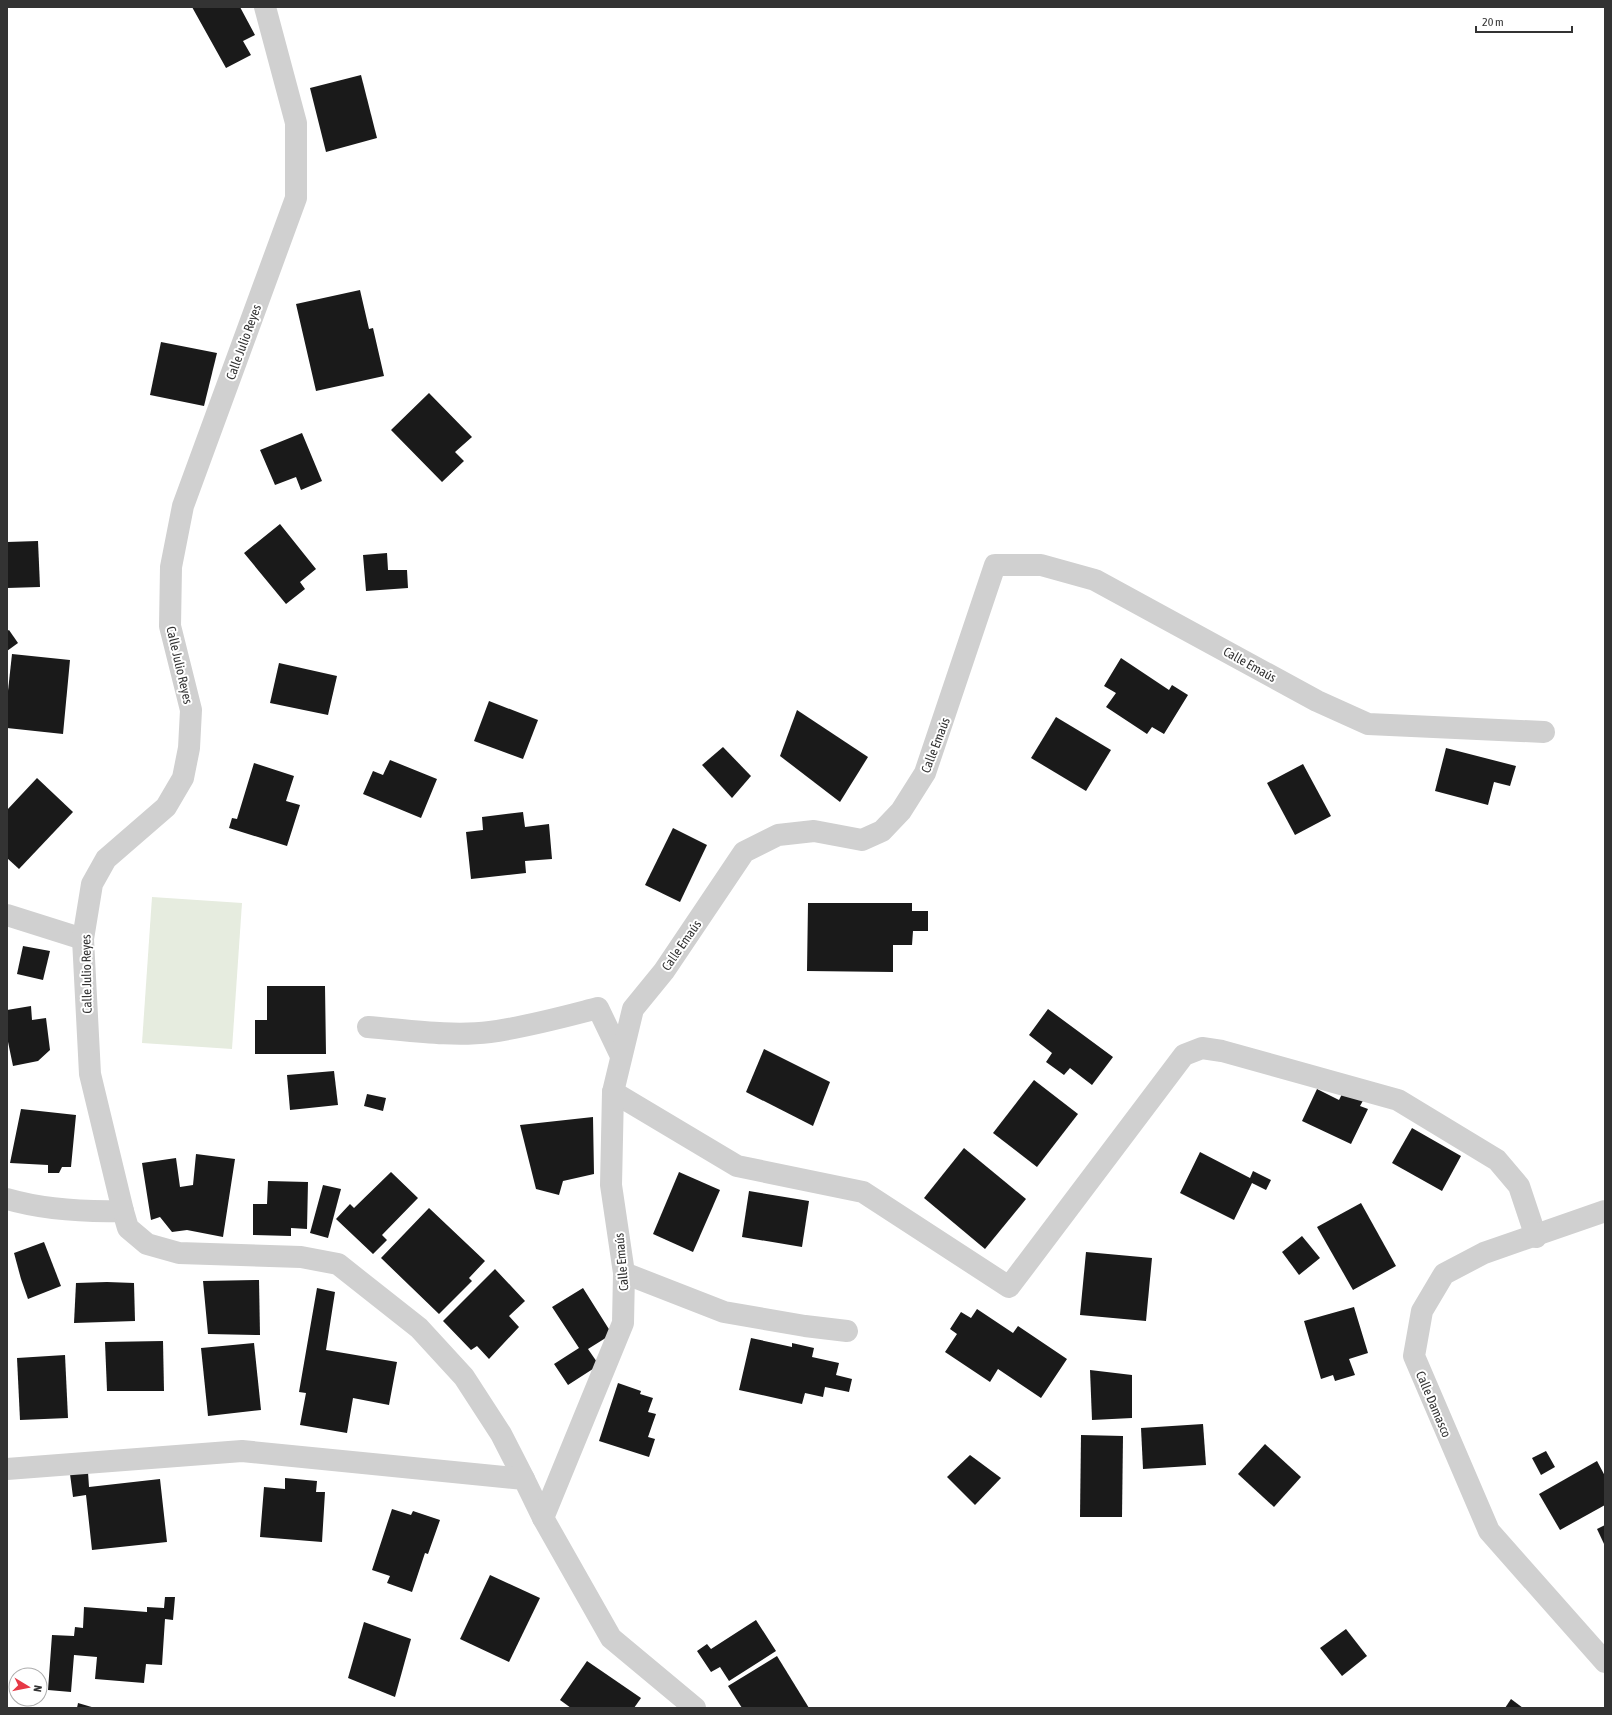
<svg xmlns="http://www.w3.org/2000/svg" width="1612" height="1715" viewBox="0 0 1612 1715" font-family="'Asap Condensed',sans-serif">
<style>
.green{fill:#e6ecdf}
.building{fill:#1a1a1a}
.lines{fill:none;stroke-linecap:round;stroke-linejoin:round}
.minor{stroke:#d0d0d0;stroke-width:22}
.labels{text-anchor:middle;stroke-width:4;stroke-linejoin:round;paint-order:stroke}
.street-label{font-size:13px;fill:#333;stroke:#fff}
</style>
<rect width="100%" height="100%" fill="#fff"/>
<!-- green -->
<polygon class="green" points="152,897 242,903 232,1049 142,1043"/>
<!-- building -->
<g class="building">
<polygon points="192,7 240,7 255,35 243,41 251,55 226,68"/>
<polygon points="361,75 377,138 326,152 310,88"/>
<polygon points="360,290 369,329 373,328 384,376 316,391 296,304"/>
<polygon points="161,342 217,353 204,406 150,395"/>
<polygon points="429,393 472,437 455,452 464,461 442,482 391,430"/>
<polygon points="302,433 322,481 301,490 296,477 275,485 260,450"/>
<polygon points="280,524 316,569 300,582 305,589 286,604 244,553"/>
<polygon points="38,541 40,587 7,588 7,542"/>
<polygon points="387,553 388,570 407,570 408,588 366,591 363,555"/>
<polygon points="9,630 18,643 7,651 7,631"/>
<polygon points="12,654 70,660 63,734 7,728 7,700"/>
<polygon points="1121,658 1169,690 1172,685 1188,695 1164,734 1152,727 1147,734 1106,707 1116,693 1104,686"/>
<polygon points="279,663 337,676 328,715 270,703"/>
<polygon points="489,701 538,720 523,759 474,741"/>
<polygon points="797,710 868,757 840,802 780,756"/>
<polygon points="1056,717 1111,750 1086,791 1031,758"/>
<polygon points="723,747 751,776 732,798 702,765"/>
<polygon points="1446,748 1516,766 1510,786 1494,782 1488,805 1435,791"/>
<polygon points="390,760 437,779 421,818 363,794 373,771 383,775"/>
<polygon points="254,763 294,776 286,801 300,805 287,846 229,828 232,818 237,819"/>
<polygon points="1303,764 1331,816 1295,835 1267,783"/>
<polygon points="37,778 73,812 19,869 7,858 7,810"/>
<polygon points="523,812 525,827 549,824 552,859 525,861 526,873 471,879 466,832 483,830 482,817"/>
<polygon points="673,828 707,845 680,902 645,885"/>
<polygon points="808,903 912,903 912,911 928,911 928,931 913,931 912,945 893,945 893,972 807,971"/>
<polygon points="23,946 50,951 43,980 17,974"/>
<polygon points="267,986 325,986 326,1054 255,1054 255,1020 267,1020"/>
<polygon points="31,1006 32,1020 46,1018 50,1050 38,1061 13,1066 7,1037 7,1010"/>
<polygon points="1048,1009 1113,1057 1092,1085 1070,1068 1064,1075 1046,1062 1052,1053 1029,1035"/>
<polygon points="764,1049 830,1082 813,1126 746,1092"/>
<polygon points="334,1071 338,1105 290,1110 287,1075"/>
<polygon points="1034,1080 1078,1114 1037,1167 993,1133"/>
<polygon points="1345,1088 1365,1097 1360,1106 1368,1109 1351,1144 1302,1121 1317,1089 1339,1100"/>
<polygon points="367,1094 386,1098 383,1111 364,1106"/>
<polygon points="21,1109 76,1115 71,1167 62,1167 59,1173 48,1173 48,1165 10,1163"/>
<polygon points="593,1117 594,1174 563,1181 559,1195 536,1189 520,1125"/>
<polygon points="1412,1128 1461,1156 1442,1191 1392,1163"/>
<polygon points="964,1148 1026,1199 985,1249 924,1198"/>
<polygon points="1200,1152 1250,1178 1253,1171 1271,1180 1266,1190 1252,1183 1234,1220 1180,1193"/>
<polygon points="196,1154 235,1159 223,1237 187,1230 172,1232 160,1217 151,1220 142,1163 176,1158 180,1187 193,1185"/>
<polygon points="391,1172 418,1198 382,1235 387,1240 373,1254 336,1219 350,1204 354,1208"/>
<polygon points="679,1172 720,1190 693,1252 653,1234"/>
<polygon points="268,1181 308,1182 307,1229 291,1228 291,1236 253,1235 253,1204 267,1204"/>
<polygon points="323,1185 341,1189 328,1238 310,1233"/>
<polygon points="749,1191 809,1201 802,1247 742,1237"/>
<polygon points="1361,1203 1396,1266 1353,1290 1317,1227"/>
<polygon points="429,1208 485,1261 469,1278 472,1281 439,1314 381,1258"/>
<polygon points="1302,1236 1320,1258 1299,1275 1282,1252"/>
<polygon points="44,1242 61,1286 28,1299 21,1279 14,1253"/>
<polygon points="1086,1252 1152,1258 1146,1321 1080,1315"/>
<polygon points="495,1269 525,1301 509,1316 519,1327 489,1359 477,1346 471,1350 443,1321"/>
<polygon points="259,1280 260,1335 208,1334 203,1281"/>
<polygon points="107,1282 134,1283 135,1321 74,1323 76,1283"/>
<polygon points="317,1288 335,1292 326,1350 397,1362 389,1405 353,1398 347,1433 300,1425 306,1393 299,1392"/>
<polygon points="583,1288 612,1334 588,1349 599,1365 568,1385 554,1364 579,1348 552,1307"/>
<polygon points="1354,1307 1368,1353 1349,1359 1355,1375 1335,1381 1333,1375 1321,1379 1304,1321"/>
<polygon points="977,1309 1013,1333 1018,1326 1067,1359 1041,1398 998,1369 990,1382 945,1352 957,1334 950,1329 961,1312 971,1318"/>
<polygon points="751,1338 792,1347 792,1343 814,1348 812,1357 839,1363 836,1375 852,1379 849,1392 825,1387 823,1397 805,1393 802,1404 739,1390"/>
<polygon points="163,1341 164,1391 107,1391 105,1342"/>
<polygon points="254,1343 261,1410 208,1416 201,1348"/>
<polygon points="65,1355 68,1418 20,1420 17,1358"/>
<polygon points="1090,1370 1132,1375 1132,1418 1092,1420"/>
<polygon points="618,1383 641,1391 640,1394 653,1398 648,1412 656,1414 648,1437 655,1439 649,1457 599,1441"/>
<polygon points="1203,1424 1206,1465 1143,1469 1141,1428"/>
<polygon points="1081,1435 1123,1436 1122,1517 1080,1517"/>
<polygon points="1265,1444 1301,1477 1274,1507 1238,1474"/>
<polygon points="1546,1451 1555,1467 1541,1475 1532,1458"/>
<polygon points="970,1455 1001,1478 975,1505 947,1477"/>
<polygon points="1597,1461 1605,1476 1605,1505 1560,1530 1539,1494"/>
<polygon points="88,1472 89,1487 160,1479 167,1542 92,1550 86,1495 73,1497 70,1474"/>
<polygon points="285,1478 317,1481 316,1492 325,1492 322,1542 260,1537 264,1487 285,1489"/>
<polygon points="392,1509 411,1515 413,1511 440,1520 428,1554 425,1553 412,1592 387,1583 390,1576 372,1570"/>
<polygon points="1605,1525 1605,1546 1597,1529"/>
<polygon points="490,1575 540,1598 509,1662 460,1639"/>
<polygon points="165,1597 175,1597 173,1620 165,1619 162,1665 146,1664 144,1683 95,1679 97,1657 74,1655 71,1692 48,1690 52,1635 74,1636 75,1627 83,1628 84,1607 147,1612 147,1607 164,1608"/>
<polygon points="756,1620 776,1651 729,1681 720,1667 711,1672 697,1651 707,1644 711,1649"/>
<polygon points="364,1622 411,1639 395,1697 348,1678"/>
<polygon points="1346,1629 1367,1656 1342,1676 1320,1648"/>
<polygon points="777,1656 809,1708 742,1708 728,1686"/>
<polygon points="587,1661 641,1698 634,1708 571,1708 560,1700"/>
<polygon points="1511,1699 1523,1708 1505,1708"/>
<polygon points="78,1703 95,1708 77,1708"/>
</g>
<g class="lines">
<!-- minor -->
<g class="minor">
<polyline points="7,915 83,939"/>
<path d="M368 1027C407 1030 451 1037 490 1032 527 1027 563 1017 598 1008L621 1056"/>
<polyline points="613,1092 737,1166 863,1192 1009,1287 1184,1055 1202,1048 1222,1051 1398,1100 1497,1160 1519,1186 1536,1237"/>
<path d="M7 1199C45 1210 84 1212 123 1211L128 1228 147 1244 179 1253 301 1257 338 1264 419 1328 464 1377 501 1434 524 1479"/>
<polyline points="123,1211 90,1074 83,939 92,884 106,859 166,807 183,778 189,748 191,710 170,626 171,567 183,506 296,198 296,123 265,7"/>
<polyline points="1605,1211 1484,1253 1444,1274 1422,1311 1414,1356 1489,1531 1605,1662"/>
<polyline points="624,1273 724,1312 805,1326 847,1331"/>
<polyline points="7,1469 242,1451 524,1479 543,1518 611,1638 695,1708"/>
<polyline points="543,1518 623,1323 624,1273 611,1185 613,1092 633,1009 664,971 744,852 778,835 814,831 862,840 882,831 901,811 925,773 995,565 1041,565 1095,580 1317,701 1368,724 1544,732"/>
</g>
</g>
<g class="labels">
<!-- street labels -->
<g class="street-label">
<text transform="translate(243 342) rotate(-70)" y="5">Calle Julio Reyes</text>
<text transform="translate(1250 664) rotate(29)" y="5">Calle Emaús</text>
<text transform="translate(180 665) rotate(77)" y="5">Calle Julio Reyes</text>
<text transform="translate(935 745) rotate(-69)" y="5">Calle Emaús</text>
<text transform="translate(681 945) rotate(-55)" y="5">Calle Emaús</text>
<text transform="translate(86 974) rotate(-91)" y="5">Calle Julio Reyes</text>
<text transform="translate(621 1262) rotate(-95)" y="5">Calle Emaús</text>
<text transform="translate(1434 1404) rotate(67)" y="5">Calle Damasco</text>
</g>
</g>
<!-- border -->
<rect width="1612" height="1715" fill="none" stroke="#333333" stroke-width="16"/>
<!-- north arrow -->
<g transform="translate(28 1687) rotate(100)"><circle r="19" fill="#ffffff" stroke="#adadad"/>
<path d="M0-3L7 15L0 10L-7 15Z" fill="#e63946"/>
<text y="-6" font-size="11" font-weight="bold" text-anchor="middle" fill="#333333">N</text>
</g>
<!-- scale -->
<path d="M1476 26v6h96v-6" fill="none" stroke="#333333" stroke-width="2"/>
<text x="1482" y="26" font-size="12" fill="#333333" stroke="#ffffff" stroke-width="3" paint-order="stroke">20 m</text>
</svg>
